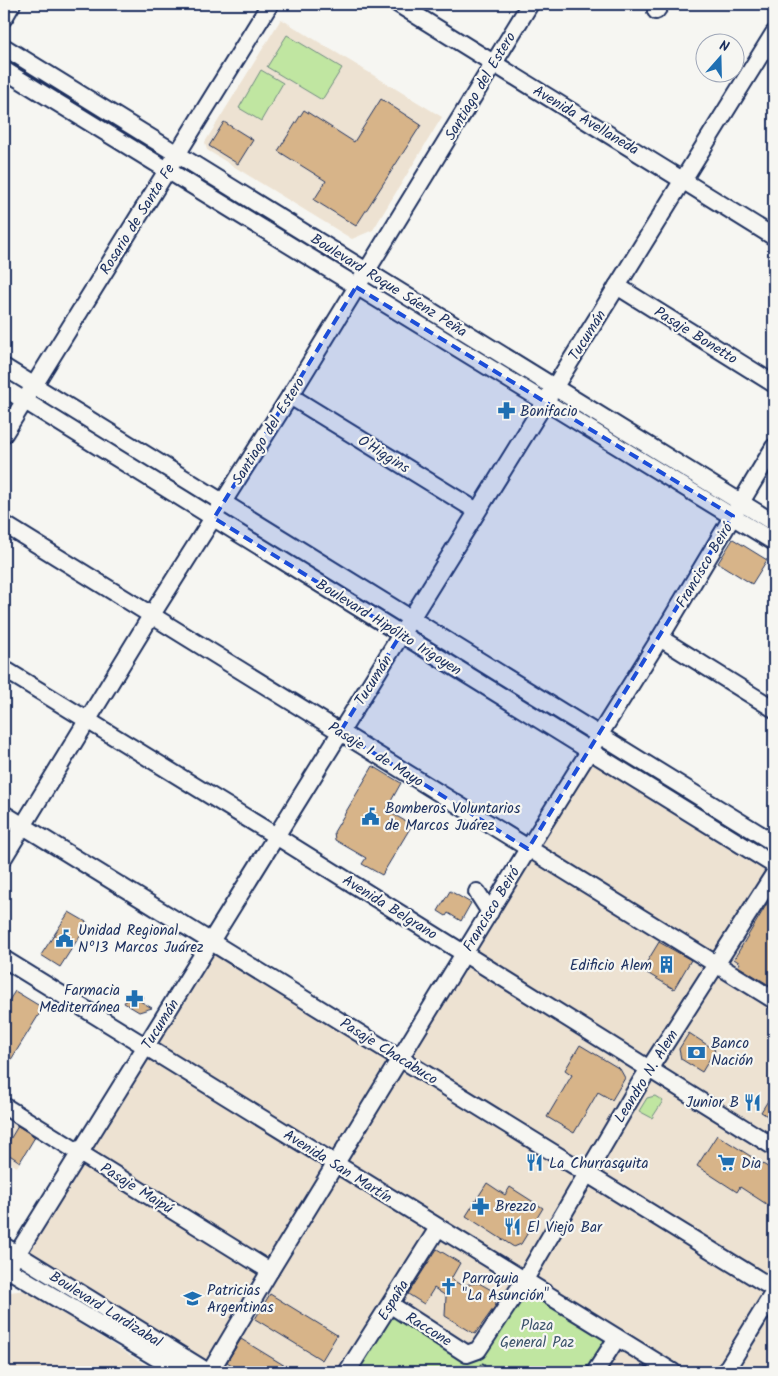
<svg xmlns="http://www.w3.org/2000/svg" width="778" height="1376" viewBox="0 0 778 1376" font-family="Kalam,sans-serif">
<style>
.built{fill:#ede2d2}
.green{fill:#c0e6a1;stroke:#6e8a80}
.building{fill:#d7b489;stroke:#1b2f5e}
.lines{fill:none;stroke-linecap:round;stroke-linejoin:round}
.minor-casing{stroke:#1b2f5e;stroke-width:20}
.path{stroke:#1b2f5e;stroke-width:2;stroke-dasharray:4 4;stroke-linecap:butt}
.minor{stroke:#f6f6f2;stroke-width:16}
.marked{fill:#1d4ed8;fill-opacity:0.2;stroke:#1d4ed8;stroke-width:4;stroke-dasharray:10 6;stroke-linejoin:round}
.labels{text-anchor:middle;stroke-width:4.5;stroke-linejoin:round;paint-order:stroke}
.street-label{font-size:15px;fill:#1b2f5e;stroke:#f6f6f2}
.poi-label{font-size:15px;fill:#1b2f5e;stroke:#f6f6f2;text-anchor:start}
.park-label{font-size:15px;fill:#3c546b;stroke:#f6f6f2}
</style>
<rect width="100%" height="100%" fill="#f6f6f2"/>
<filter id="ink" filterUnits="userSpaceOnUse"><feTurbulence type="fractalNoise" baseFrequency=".02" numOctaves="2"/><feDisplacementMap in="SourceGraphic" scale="10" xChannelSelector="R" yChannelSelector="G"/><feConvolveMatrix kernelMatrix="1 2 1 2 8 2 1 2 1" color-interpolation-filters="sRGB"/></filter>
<g filter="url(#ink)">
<!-- built -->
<g class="built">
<polygon points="281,19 442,117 373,230 352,239 207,150 205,142"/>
<polygon points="591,751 774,865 774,1372 208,1372 17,1253 211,941 401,1058"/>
<polygon points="13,1121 35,1136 17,1167 4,1159 4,1136"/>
<polygon points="25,1290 157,1372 4,1372 4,1302 10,1292"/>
</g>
<!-- green -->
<g class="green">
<polygon points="287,35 342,68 322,100 267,67"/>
<polygon points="4,54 774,530 774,538 4,62"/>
<polygon points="261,70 283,83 261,121 239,108"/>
<polygon points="655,1096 663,1101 652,1118 639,1111 647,1098"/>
<polygon points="521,1284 616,1337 594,1372 351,1372 392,1307 467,1355"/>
</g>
<!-- building -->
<g class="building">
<polygon points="381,99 421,125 356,226 314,200 326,181 278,151 304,110 354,142"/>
<polygon points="224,122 253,140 238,164 209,146"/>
<polygon points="733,539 767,560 752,584 718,563"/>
<polygon points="373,766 401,783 386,810 412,825 382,875 362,864 366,858 335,840 334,832"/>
<polygon points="450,891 471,903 461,921 448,913 446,916 438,911"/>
<polygon points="774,892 774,988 738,966 740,963 734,959"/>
<polygon points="69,912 88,923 60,967 41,955"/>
<polygon points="659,942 691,960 674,989 642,970"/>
<polygon points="132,990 143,997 140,1001 152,1008 139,1012 124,1003"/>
<polygon points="15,991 43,1008 4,1071 4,1008"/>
<polygon points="689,1033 715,1050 702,1072 681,1059 679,1049"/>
<polygon points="580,1045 620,1069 625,1078 612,1100 598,1092 574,1133 547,1117 572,1075 565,1070"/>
<polygon points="774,1091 774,1120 761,1112"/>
<polygon points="18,1126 35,1137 20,1162 5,1152 8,1147 6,1146"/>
<polygon points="717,1135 774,1171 774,1209 740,1187 737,1192 697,1166"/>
<polygon points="487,1183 505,1195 510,1187 543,1208 521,1244 514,1247 466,1216"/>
<polygon points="437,1249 460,1263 451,1279 461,1285 479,1283 493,1291 496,1305 475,1334 445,1316 446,1296 434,1288 424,1304 408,1294"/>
<polygon points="270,1294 337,1335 322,1360 255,1319"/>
<polygon points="241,1339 295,1372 243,1372 227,1362"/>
</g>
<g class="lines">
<defs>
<g id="minor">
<polyline points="398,4 774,237"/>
<polyline points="656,11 661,4"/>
<polyline points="4,18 12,4"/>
<polyline points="4,47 774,523"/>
<polyline points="4,70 774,542"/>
<polyline points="617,286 774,384"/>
<polyline points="4,367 774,843"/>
<polyline points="4,388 774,865"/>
<polyline points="290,396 477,511"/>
<polyline points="4,434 270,4"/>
<polyline points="4,524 774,1000"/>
<polyline points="660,638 774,709"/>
<polyline points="4,669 276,836 774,1147"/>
<polyline points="4,814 774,1289"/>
<polyline points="4,857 151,616 290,396 530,4"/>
<polyline points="477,892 490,912"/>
<polyline points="4,959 673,1372"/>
<polyline points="4,1106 270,1271"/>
<polyline points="4,1246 208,1372"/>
<polyline points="4,1267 180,1372"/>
<polyline points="4,1275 774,33"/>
<polyline points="391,1305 467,1354 478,1350 524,1281 640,1083 774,874"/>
<polyline points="210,1372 270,1271 528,849 660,638 774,447"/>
<polyline points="347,1372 438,1228"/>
<polyline points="595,1372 617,1338"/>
<polyline points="725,1372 774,1292"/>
</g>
</defs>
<!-- minor casing -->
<use href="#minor" class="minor-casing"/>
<!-- path -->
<g class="path">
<polyline points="482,1363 496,1372"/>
<polyline points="476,1372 481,1364"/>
</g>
<!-- minor -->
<use href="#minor" class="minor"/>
</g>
</g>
<!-- marked area -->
<path class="marked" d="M356 287 733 516 528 849 340 732 401 634 214 518Z"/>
<!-- icons -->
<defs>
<symbol id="pharmacy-bare" viewBox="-9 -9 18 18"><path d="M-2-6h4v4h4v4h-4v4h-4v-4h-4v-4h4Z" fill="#1f6fb2" stroke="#f6f6f2" stroke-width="2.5" paint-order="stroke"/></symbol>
<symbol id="civic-bare" viewBox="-9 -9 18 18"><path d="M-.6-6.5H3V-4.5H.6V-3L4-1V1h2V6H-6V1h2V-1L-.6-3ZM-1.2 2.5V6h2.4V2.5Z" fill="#1f6fb2" stroke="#f6f6f2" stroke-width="2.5" paint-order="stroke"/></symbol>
<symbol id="building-bare" viewBox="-9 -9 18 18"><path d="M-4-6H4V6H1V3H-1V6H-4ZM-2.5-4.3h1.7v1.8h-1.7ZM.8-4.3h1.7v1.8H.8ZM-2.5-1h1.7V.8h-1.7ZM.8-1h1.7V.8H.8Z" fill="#1f6fb2" stroke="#f6f6f2" stroke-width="2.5" paint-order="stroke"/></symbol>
<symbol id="bank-bare" viewBox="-9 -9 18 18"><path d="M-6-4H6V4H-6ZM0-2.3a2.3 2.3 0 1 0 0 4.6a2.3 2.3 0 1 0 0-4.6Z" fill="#1f6fb2" stroke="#f6f6f2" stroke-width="2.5" paint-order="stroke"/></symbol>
<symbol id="restaurant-bare" viewBox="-9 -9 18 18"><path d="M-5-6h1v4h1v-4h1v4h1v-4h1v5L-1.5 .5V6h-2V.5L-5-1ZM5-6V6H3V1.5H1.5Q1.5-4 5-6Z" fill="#1f6fb2" stroke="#f6f6f2" stroke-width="2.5" paint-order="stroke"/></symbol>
<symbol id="supermarket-bare" viewBox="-9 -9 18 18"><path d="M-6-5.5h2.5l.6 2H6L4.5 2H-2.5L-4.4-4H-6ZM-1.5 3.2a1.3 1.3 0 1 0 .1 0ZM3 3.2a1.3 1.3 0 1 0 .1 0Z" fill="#1f6fb2" stroke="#f6f6f2" stroke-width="2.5" paint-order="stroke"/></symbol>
<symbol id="church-bare" viewBox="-9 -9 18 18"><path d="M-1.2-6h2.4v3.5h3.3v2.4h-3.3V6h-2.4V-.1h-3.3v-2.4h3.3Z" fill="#1f6fb2" stroke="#f6f6f2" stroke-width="2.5" paint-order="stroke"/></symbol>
<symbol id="school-bare" viewBox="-9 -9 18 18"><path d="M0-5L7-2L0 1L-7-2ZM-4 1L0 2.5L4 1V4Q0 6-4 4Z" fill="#1f6fb2" stroke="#f6f6f2" stroke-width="2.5" paint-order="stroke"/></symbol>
</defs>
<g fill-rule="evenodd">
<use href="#pharmacy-bare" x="494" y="398" width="25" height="25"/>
<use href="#civic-bare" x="358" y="804" width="25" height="25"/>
<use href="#civic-bare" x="52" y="926" width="25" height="25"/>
<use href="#building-bare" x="654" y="952" width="25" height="25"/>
<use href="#pharmacy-bare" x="122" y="986" width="25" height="25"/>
<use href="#bank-bare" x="684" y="1040" width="25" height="25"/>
<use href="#restaurant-bare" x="740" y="1090" width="25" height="25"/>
<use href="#restaurant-bare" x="522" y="1150" width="25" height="25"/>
<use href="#supermarket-bare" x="714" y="1150" width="25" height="25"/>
<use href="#pharmacy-bare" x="468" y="1194" width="25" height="25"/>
<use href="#restaurant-bare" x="500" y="1214" width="25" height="25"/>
<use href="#church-bare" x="436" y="1274" width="25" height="25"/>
<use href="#school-bare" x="180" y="1286" width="25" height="25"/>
</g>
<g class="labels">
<!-- street labels -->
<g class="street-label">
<text transform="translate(480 86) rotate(-59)" y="5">Santiago del Estero</text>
<text transform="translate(586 120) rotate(31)" y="5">Avenida Avellaneda</text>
<text transform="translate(137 219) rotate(-58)" y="5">Rosario de Santa Fe</text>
<text transform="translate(389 285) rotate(32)" y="5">Boulevard Roque Sáenz Peña</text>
<text transform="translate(587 335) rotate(-58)" y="5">Tucumán</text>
<text transform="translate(696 335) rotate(32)" y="5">Pasaje Bonetto</text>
<text transform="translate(268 431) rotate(-58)" y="5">Santiago del Estero</text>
<text transform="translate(384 454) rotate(32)" y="5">O'Higgins</text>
<text transform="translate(704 565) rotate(-59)" y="5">Francisco Beiró</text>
<text transform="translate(389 627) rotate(32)" y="5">Boulevard Hipólito Irigoyen</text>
<text transform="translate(373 680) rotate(-58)" y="5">Tucumán</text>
<text transform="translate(376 754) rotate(32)" y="5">Pasaje 1 de Mayo</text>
<text transform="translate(390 907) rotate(32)" y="5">Avenida Belgrano</text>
<text transform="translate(491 909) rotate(-59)" y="5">Francisco Beiró</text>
<text transform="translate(160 1024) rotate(-58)" y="5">Tucumán</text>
<text transform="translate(389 1051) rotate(32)" y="5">Pasaje Chacabuco</text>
<text transform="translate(646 1076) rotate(-58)" y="5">Leandro N. Alem</text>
<text transform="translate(338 1166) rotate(32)" y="5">Avenida San Martín</text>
<text transform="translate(137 1188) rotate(32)" y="5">Pasaje Maipú</text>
<text transform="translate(393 1300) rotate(-58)" y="5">España</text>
<text transform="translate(106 1309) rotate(32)" y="5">Boulevard Lardizabal</text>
<text transform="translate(429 1329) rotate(32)" y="5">Raccone</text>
</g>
<!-- poi labels -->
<g class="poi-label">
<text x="520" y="416">Bonifacio</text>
<text x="385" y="813">Bomberos Voluntarios<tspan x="385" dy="17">de Marcos Juárez</tspan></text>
<text x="78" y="935">Unidad Regional<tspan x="78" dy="17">Nº13 Marcos Juárez</tspan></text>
<text x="652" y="970" text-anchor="end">Edificio Alem</text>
<text x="120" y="995" text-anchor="end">Farmacia<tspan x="120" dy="17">Mediterránea</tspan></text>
<text x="711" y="1048">Banco<tspan x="711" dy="17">Nación</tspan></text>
<text x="739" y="1107" text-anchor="end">Junior B</text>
<text x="549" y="1168">La Churrasquita</text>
<text x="741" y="1168">Dia</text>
<text x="495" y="1211">Brezzo</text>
<text x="527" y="1232">El Viejo Bar</text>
<text x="462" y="1283">Parroquia<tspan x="462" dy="17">"La Asunción"</tspan></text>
<text x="207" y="1295">Patricias<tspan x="207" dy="17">Argentinas</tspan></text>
</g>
<!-- park labels -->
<g class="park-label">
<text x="537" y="1330">Plaza<tspan x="537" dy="17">General Paz</tspan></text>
</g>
</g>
<!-- margin -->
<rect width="778" height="1376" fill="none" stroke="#f6f6f2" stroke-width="20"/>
<rect x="10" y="10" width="758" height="1356" fill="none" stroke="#1b2f5e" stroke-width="2" filter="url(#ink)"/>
<!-- north arrow -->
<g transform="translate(720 58) rotate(20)"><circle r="24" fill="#f6f6f2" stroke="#9ea6b7"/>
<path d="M0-4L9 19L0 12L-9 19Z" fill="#1f6fb2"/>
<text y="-8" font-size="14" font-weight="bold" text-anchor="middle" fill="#1b2f5e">N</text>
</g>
</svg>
